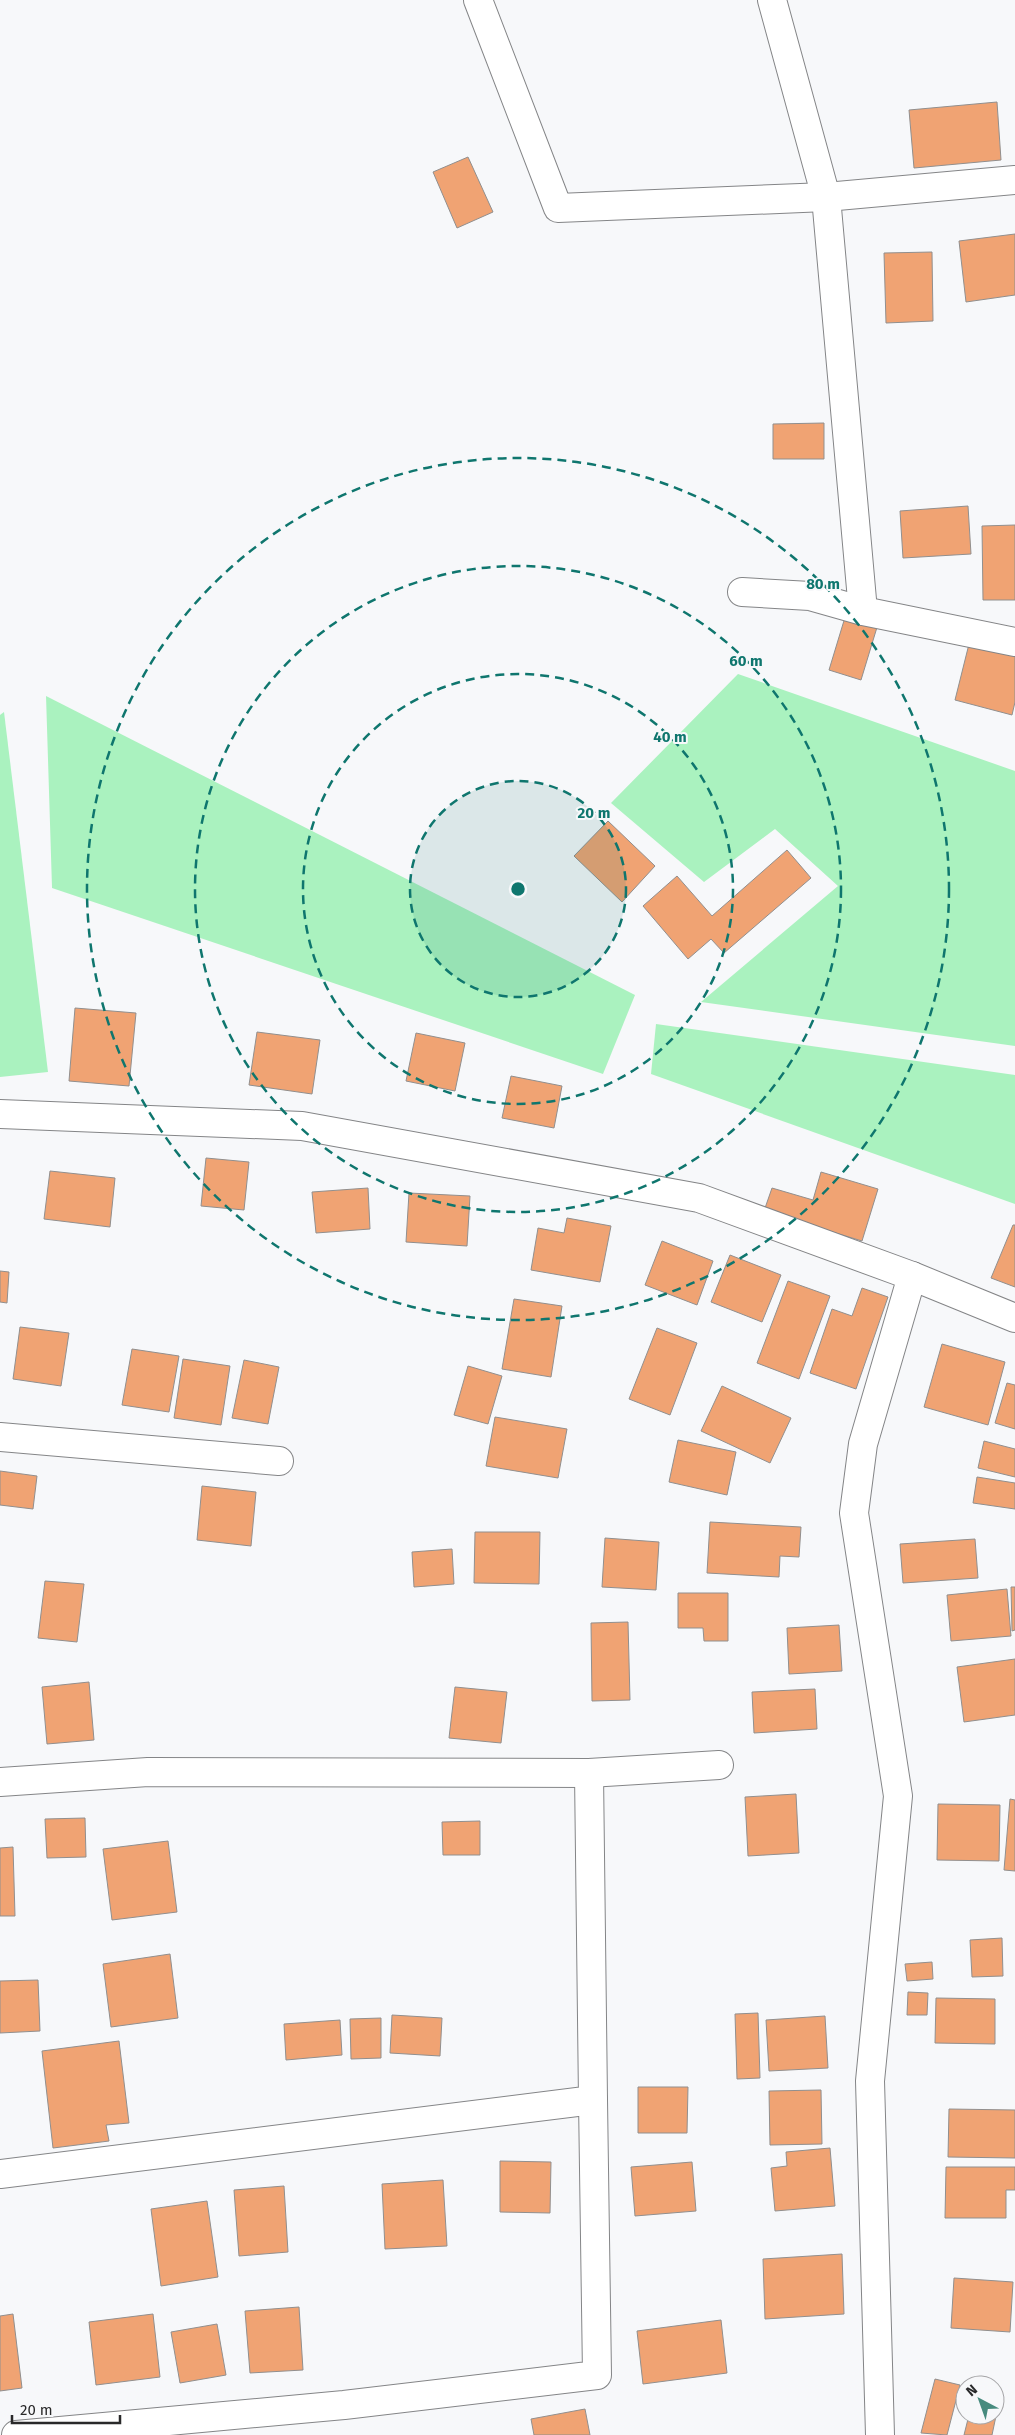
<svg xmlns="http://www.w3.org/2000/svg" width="1015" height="2435" viewBox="0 0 1015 2435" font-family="'Fira Sans',sans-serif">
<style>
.green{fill:#aaf2bf}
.building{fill:#f0a373;stroke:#918f8e}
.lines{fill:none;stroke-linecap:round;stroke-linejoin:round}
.minor-casing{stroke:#848587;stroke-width:30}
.tertiary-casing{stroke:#848587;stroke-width:30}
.minor{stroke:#fff;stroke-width:28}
.tertiary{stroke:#fff;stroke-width:28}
.ring{fill:none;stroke:#0f766e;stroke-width:2.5;stroke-dasharray:9 6}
.centre{fill:#0f766e;stroke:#f7f8fa;stroke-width:2.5}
.ring-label{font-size:15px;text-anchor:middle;font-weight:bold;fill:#0f766e;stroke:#f7f8fa;stroke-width:4;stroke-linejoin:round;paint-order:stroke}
</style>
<rect width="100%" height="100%" fill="#f7f8fa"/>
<!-- green -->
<g class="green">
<polygon points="738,674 1015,771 1015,1046 701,1002 838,886 775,829 704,882 611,803"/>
<polygon points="46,696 635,995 603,1074 52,888"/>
<polygon points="4,712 48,1072 0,1077 0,715"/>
<polygon points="656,1024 1015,1075 1015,1204 651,1074"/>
</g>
<!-- building -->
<g class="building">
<polygon points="997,102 1001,160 914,168 909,110"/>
<polygon points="468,157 493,212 457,228 433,172"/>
<polygon points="1015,234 1015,295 966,302 959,241"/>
<polygon points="932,252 933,321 886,323 884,253"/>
<polygon points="824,423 824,459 773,459 773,424"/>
<polygon points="968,506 971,554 903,558 900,511"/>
<polygon points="1015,525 1015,600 983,600 982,526"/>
<polygon points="846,614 878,624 861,680 829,670"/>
<polygon points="970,640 1015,652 1015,702 1012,715 955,700"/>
<polygon points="608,821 655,866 622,902 574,856"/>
<polygon points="787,850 811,878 724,953 711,939 688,959 643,906 677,876 712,916"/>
<polygon points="75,1008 136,1013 129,1086 69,1081"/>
<polygon points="257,1032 320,1040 312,1094 249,1085"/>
<polygon points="416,1033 465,1043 455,1091 406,1081"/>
<polygon points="511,1076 562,1086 554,1128 502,1118"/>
<polygon points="206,1158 249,1162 244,1210 201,1206"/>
<polygon points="50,1171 115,1178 110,1227 44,1219"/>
<polygon points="821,1172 878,1189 862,1241 764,1211 772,1188 813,1200"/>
<polygon points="368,1188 370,1229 316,1233 312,1192"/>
<polygon points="409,1193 470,1196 467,1246 406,1242"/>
<polygon points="567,1218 611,1226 600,1282 531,1270 538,1228 564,1233"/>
<polygon points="1013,1225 1015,1225 1015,1287 991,1278"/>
<polygon points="662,1241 713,1261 697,1305 645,1285"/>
<polygon points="730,1255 781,1275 762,1322 711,1302"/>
<polygon points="0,1271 9,1272 7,1303 0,1302"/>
<polygon points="788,1281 830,1296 799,1379 757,1363"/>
<polygon points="862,1288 888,1297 856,1389 810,1373 832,1309 852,1316"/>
<polygon points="514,1299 562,1306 551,1377 502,1369"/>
<polygon points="20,1327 69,1333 61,1386 13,1379"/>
<polygon points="657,1328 697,1343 670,1415 629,1399"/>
<polygon points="942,1344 1005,1362 988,1425 924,1407"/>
<polygon points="132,1349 179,1356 169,1412 122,1405"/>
<polygon points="183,1359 230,1366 221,1425 174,1418"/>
<polygon points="244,1360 279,1367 268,1424 232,1418"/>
<polygon points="468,1366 502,1376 488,1424 454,1415"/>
<polygon points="1007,1383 1015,1385 1015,1429 995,1423"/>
<polygon points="722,1386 791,1418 770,1463 701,1431"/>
<polygon points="495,1417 567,1429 558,1478 486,1466"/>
<polygon points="678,1440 736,1452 727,1495 669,1482"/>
<polygon points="984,1441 1015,1449 1015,1477 978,1468"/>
<polygon points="0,1471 37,1476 33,1509 0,1505"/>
<polygon points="977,1477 1015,1483 1015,1509 973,1503"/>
<polygon points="202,1486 256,1492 251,1546 197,1540"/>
<polygon points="710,1522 801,1527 799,1557 780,1556 779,1577 707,1573"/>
<polygon points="475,1532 540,1532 539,1584 474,1583"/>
<polygon points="605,1538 659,1542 656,1590 602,1587"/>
<polygon points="975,1539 978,1578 903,1583 900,1544"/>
<polygon points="452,1549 454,1584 414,1587 412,1552"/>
<polygon points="45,1581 84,1584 77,1642 38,1638"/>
<polygon points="1011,1587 1015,1587 1015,1630 1012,1631"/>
<polygon points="1007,1589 1011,1636 951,1641 947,1595"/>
<polygon points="678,1593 728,1593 728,1641 704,1641 703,1628 678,1628"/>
<polygon points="628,1622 630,1700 592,1701 591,1623"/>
<polygon points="839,1625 842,1671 789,1674 787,1628"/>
<polygon points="1015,1659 1015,1715 964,1722 957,1667"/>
<polygon points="89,1682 94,1740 47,1744 42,1687"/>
<polygon points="455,1687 507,1692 501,1743 449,1738"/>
<polygon points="815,1689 817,1729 754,1733 752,1692"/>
<polygon points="796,1794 799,1853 748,1856 745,1797"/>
<polygon points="1010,1799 1015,1800 1015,1871 1004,1870"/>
<polygon points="938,1804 1000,1805 999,1861 937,1860"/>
<polygon points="85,1818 86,1857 47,1858 45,1819"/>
<polygon points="480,1821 480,1855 443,1855 442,1822"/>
<polygon points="168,1841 177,1912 112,1920 103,1849"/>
<polygon points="13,1847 15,1916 0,1916 0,1848"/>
<polygon points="1002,1938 1003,1976 972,1977 970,1940"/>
<polygon points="170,1954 178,2018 111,2027 103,1964"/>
<polygon points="932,1962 933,1979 907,1981 905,1964"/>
<polygon points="38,1980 40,2031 0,2033 0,1981"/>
<polygon points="908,1992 928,1993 927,2015 907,2015"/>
<polygon points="936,1998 995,1999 995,2044 935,2043"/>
<polygon points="758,2013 760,2078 737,2079 735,2014"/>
<polygon points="392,2015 442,2018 440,2056 390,2053"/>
<polygon points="825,2016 828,2068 769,2071 766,2020"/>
<polygon points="381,2018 381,2058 351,2059 350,2019"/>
<polygon points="340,2020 342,2055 286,2060 284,2024"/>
<polygon points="119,2041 129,2123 106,2125 109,2141 53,2148 42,2051"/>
<polygon points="638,2087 688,2087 687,2133 638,2133"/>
<polygon points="821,2090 822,2144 770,2145 769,2091"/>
<polygon points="949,2109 1015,2110 1015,2158 948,2157"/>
<polygon points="830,2148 835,2206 775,2211 771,2168 787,2166 786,2152"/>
<polygon points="500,2161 551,2162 550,2213 500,2212"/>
<polygon points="692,2162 696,2211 635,2216 631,2167"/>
<polygon points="946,2167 1015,2167 1015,2190 1006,2190 1006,2218 945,2218"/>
<polygon points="443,2180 447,2246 385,2249 382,2184"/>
<polygon points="284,2186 288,2252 239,2256 234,2190"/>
<polygon points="207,2201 218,2277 161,2286 151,2209"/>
<polygon points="842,2254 844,2314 765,2319 763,2259"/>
<polygon points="954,2278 1013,2282 1010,2332 951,2328"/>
<polygon points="299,2307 303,2370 250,2373 245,2311"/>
<polygon points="13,2314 22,2388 0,2391 0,2316"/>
<polygon points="153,2314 160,2377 96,2385 89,2322"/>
<polygon points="721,2320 727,2373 643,2384 637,2331"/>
<polygon points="217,2324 226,2375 180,2383 171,2332"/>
<polygon points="935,2379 960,2385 947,2435 921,2433"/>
<polygon points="585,2409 590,2435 534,2435 531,2419"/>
<polygon points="969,2415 996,2416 992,2435 964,2435"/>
</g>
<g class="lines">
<defs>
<g id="minor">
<polyline points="478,0 558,208 826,197 1015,180"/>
<polyline points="772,0 826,197 863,611"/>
<polyline points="742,592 810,596 863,611 1015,642"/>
<polyline points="0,1437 279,1461"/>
<polyline points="0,1782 148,1772 589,1773 719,1765"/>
<polyline points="0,2174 593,2100 589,1773"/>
<polyline points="16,2435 344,2405 597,2375 593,2100"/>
<polyline points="880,2435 870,2081 898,1796 854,1513 863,1444 912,1276"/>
</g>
<polyline id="tertiary" points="0,1114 302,1126 699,1198 912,1276 1015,1318"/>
</defs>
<!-- minor casing -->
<use href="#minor" class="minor-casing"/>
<!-- tertiary casing -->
<use href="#tertiary" class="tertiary-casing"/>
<!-- minor -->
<use href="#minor" class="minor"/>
<!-- tertiary -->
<use href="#tertiary" class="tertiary"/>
</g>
<!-- distance rings -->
<circle cx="518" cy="889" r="108" fill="#0f766e" fill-opacity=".12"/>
<g class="ring">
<circle cx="518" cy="889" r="108"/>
<circle cx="518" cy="889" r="215"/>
<circle cx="518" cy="889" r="323"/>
<circle cx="518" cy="889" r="431"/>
</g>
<circle cx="518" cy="889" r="8" class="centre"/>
<g class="ring-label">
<text x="823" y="589">80 m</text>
<text x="746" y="666">60 m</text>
<text x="670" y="742">40 m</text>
<text x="594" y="818">20 m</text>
</g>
<!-- north arrow -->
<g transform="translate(980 2400) rotate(319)"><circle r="24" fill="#f7f8fa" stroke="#a5a5a7"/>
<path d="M0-4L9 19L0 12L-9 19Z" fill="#478b7e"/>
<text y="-8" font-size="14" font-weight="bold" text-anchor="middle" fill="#29292a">N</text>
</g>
<!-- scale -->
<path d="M12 2415v8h108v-8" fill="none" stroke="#29292a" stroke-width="2.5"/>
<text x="20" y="2415" font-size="15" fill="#29292a" stroke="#f7f8fa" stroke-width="4" paint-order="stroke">20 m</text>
</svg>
